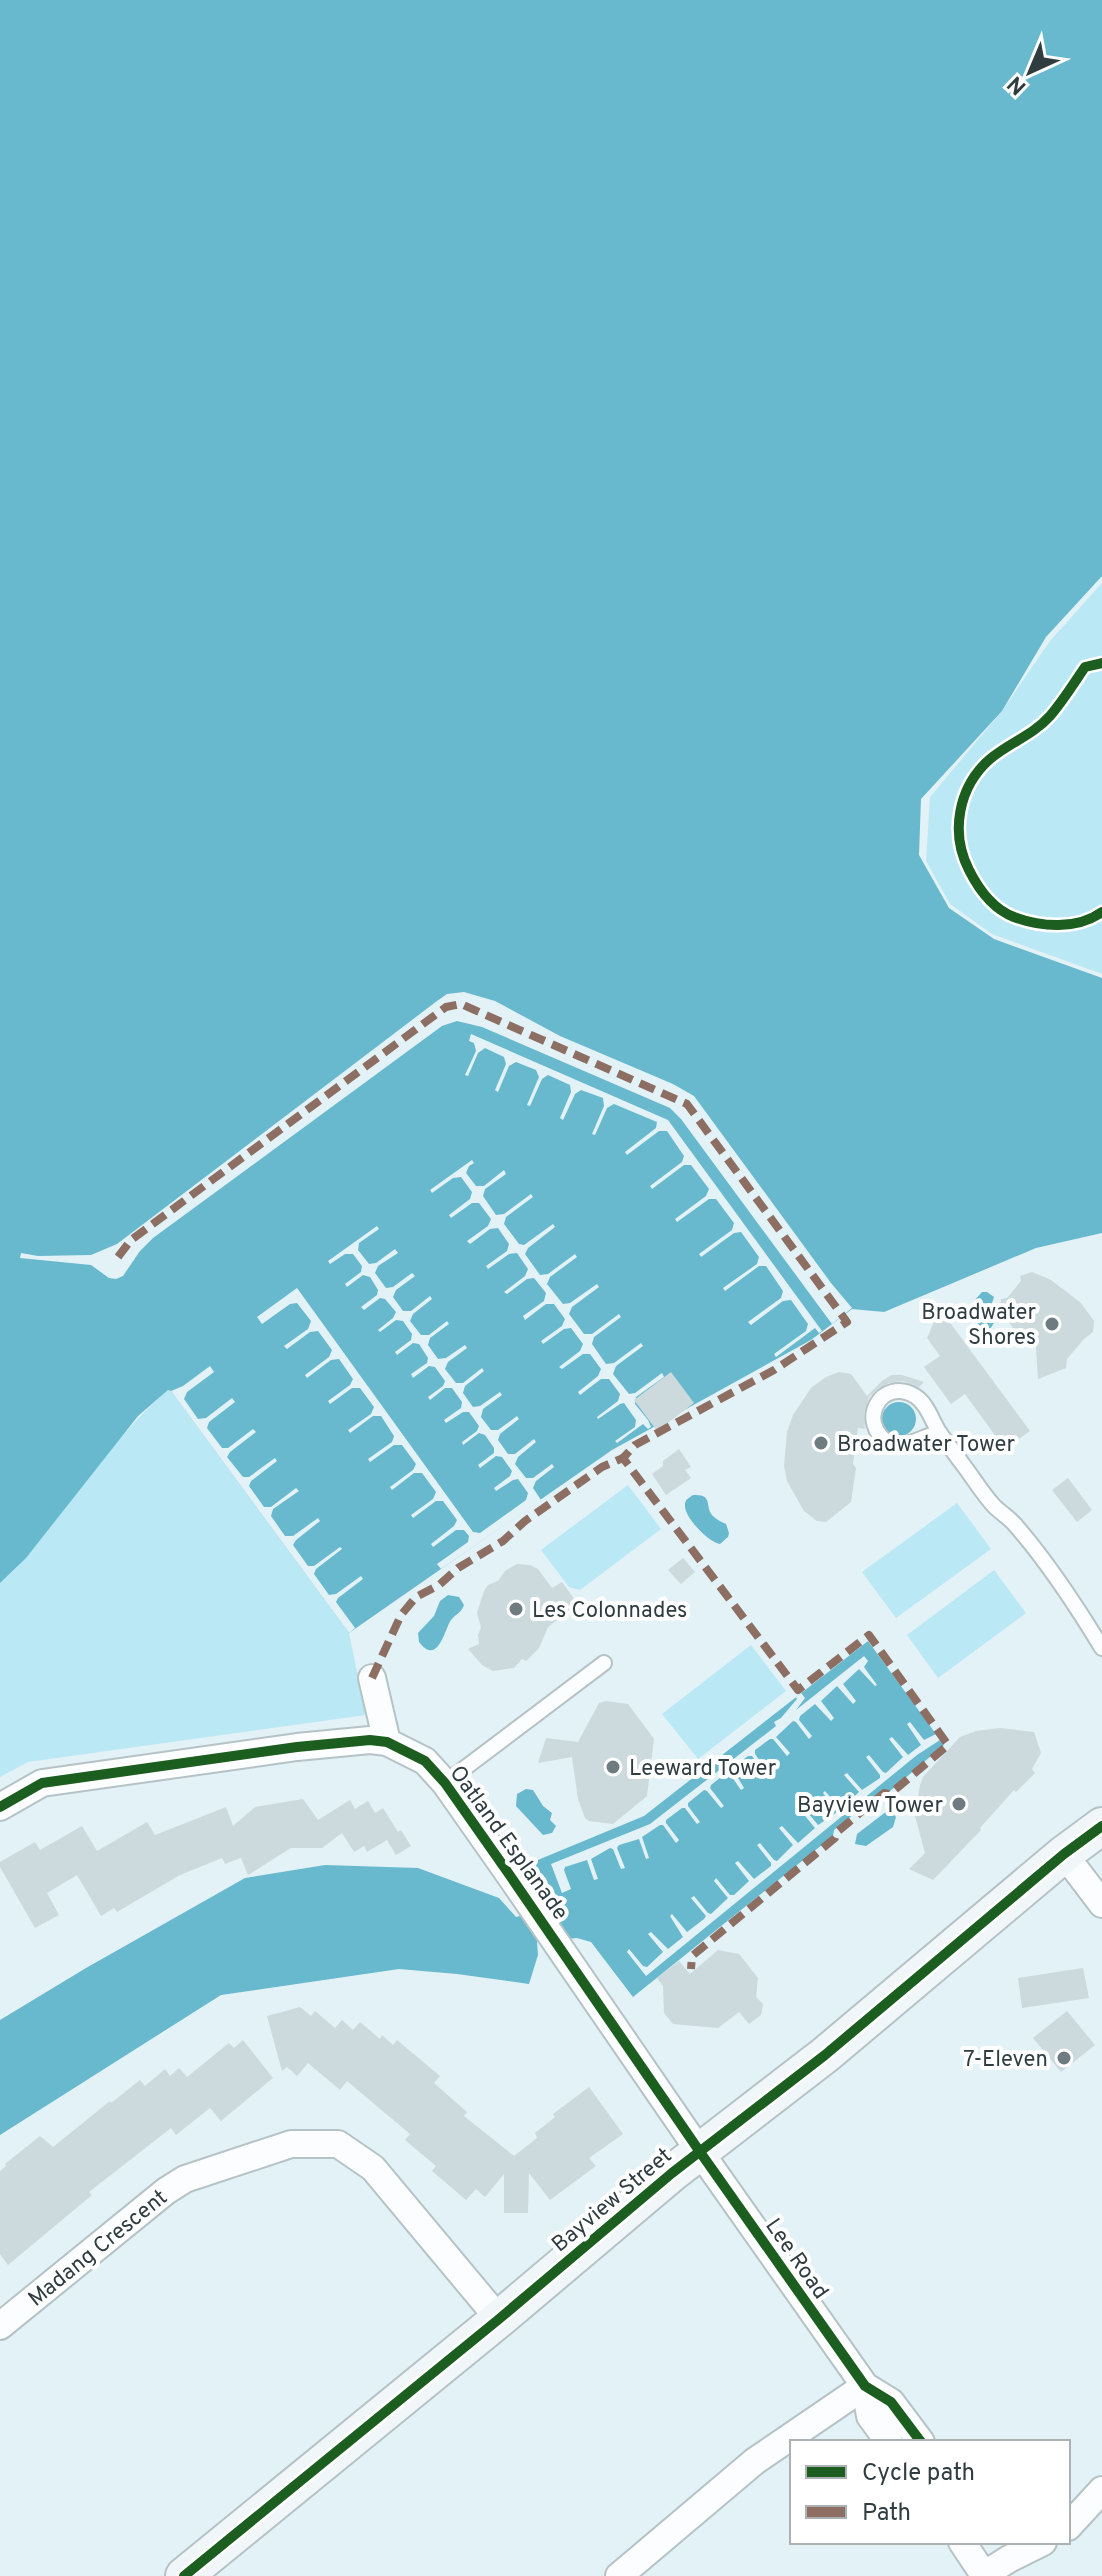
<svg xmlns="http://www.w3.org/2000/svg" width="1102" height="2576" viewBox="0 0 1102 2576" font-family="Overpass,sans-serif">
<style>
.green{fill:#bae8f5}
.water{fill:#68b9ce}
.pier{fill:#e3f2f7}
.building{fill:#ccd9dd}
.lines{fill:none;stroke-linecap:round;stroke-linejoin:round}
.lane-casing{stroke:#b5c2c6;stroke-width:18}
.street-casing{stroke:#b5c2c6;stroke-width:30}
.secondary-casing{stroke:#b5c2c6;stroke-width:40}
.lane{stroke:#fbfdfe;stroke-width:14}
.street{stroke:#fbfdfe;stroke-width:26}
.secondary{stroke:#f1f7f9;stroke-width:36}
.quiet{stroke:#8d6e63;stroke-width:8;stroke-dasharray:16 8;stroke-linecap:butt}
.cycleway-casing{stroke:#fff;stroke-width:15}
.cycleway{stroke:#1b5e20;stroke-width:10}
.poi-dot{fill:#6e7c81;stroke:#fff;stroke-width:3}
.labels{text-anchor:middle;stroke-width:8;stroke-linejoin:round;paint-order:stroke}
.poi-label{font-size:22px;fill:#2f3d41;stroke:#fff;text-anchor:end}
.street-label{font-size:22px;fill:#2f3d41;stroke:#fff}
</style>
<rect width="100%" height="100%" fill="#e3f2f7"/>
<!-- green -->
<g class="green">
<polygon points="1102,583 1102,974 992,934 950,904 926,861 930,797 1002,711 1050,641"/>
<path d="M168 1390 171 1391 349 1633 366 1715 28 1762 0 1777V1583C61 1523 103 1446 168 1390Z"/>
<polygon points="628,1485 661,1529 580,1590 569,1587 541,1550"/>
<polygon points="957,1503 991,1549 896,1618 862,1572"/>
<polygon points="994,1570 1026,1613 938,1678 907,1635"/>
<polygon points="751,1645 786,1691 698,1759 662,1714"/>
</g>
<!-- water -->
<g class="water">
<polygon points="0,0 1102,0 1102,576 1046,637 1002,711 921,799 919,855 949,908 994,939 1102,978 1102,1233 1036,1248 884,1312 852,1309 811,1340 612,1450 349,1633 171,1391 168,1390 138,1416 26,1558 0,1583"/>
<polygon points="982,1292 987,1292 994,1297 990,1309 995,1321 989,1331 982,1329 971,1313 974,1301"/>
<circle cx="899" cy="1419" r="17"/>
<path d="M693 1495C715 1494 703 1507 714 1517 717 1520 722 1522 726 1524L729 1533 728 1537 720 1544C708 1542 684 1517 685 1505 685 1499 689 1498 693 1495Z"/>
<path d="M448 1595 459 1597 464 1605C461 1613 457 1613 451 1620 445 1628 438 1667 419 1642L418 1633 434 1616 440 1601Z"/>
<polygon points="868,1641 944,1745 890,1791 884,1790 834,1830 833,1836 633,1997 591,1942 577,1938 537,1942 538,1955 529,1984 457,1974 399,1969 221,1995 0,2135 0,2020 86,1968 245,1878 325,1865 418,1868 499,1898 516,1917 556,1907 556,1895 533,1862 644,1816"/>
<polygon points="526,1789 533,1790 543,1806 552,1813 550,1820 556,1826 552,1833 543,1835 516,1806 517,1794"/>
<polygon points="887,1811 892,1812 896,1817 893,1827 866,1846 855,1844 857,1834"/>
</g>
<!-- pier -->
<g class="pier">
<polygon points="464,992 495,1001 560,1036 673,1084 694,1096 831,1283 852,1308 832,1324 681,1119 670,1108 482,1027 457,1021 442,1026 153,1238 140,1251 123,1276 116,1279 109,1278 91,1265 20,1258 21,1253 38,1256 91,1255 117,1244 437,1001 447,994"/>
<polygon points="471,1034 668,1120 822,1331 819,1333 815,1328 776,1357 774,1354 806,1331 808,1324 791,1300 783,1301 751,1325 748,1322 781,1298 783,1291 766,1266 759,1266 725,1291 723,1288 757,1264 759,1257 741,1232 734,1233 701,1257 699,1254 732,1230 734,1223 716,1199 709,1199 677,1222 675,1219 706,1196 709,1189 691,1165 684,1165 652,1189 650,1186 682,1162 684,1156 667,1131 659,1131 627,1155 625,1152 656,1128 657,1122 614,1104 607,1108 595,1135 592,1134 604,1106 603,1098 581,1090 575,1094 563,1120 560,1118 571,1092 570,1085 548,1075 542,1079 530,1106 527,1105 539,1077 536,1070 516,1062 509,1066 498,1092 495,1090 506,1064 504,1057 485,1048 478,1053 468,1076 465,1075 476,1051 474,1043 469,1041"/>
<polygon points="472,1160 474,1163 469,1166 466,1173 476,1186 484,1186 504,1170 506,1174 485,1189 483,1196 496,1215 504,1214 531,1194 533,1197 506,1217 504,1224 519,1244 524,1245 553,1224 555,1227 528,1248 525,1254 540,1275 548,1274 575,1254 577,1257 550,1277 547,1284 563,1304 570,1303 597,1284 599,1287 572,1307 569,1314 584,1334 592,1334 619,1314 621,1317 594,1337 592,1344 606,1364 614,1363 641,1343 643,1346 616,1366 613,1374 629,1394 635,1393 662,1373 664,1377 636,1397 635,1404 648,1420 651,1427 648,1429 643,1424 617,1443 615,1441 635,1427 636,1420 624,1403 620,1404 598,1419 597,1417 618,1401 620,1394 609,1379 601,1379 580,1395 578,1392 598,1376 601,1369 590,1354 583,1354 562,1369 559,1367 580,1351 583,1344 571,1328 564,1329 543,1344 541,1341 562,1326 565,1319 554,1304 546,1304 525,1320 523,1316 544,1301 546,1293 534,1278 527,1279 507,1294 504,1292 525,1276 528,1269 517,1253 509,1254 488,1269 486,1266 507,1251 509,1244 498,1228 490,1229 470,1244 467,1241 488,1226 491,1219 479,1203 472,1203 451,1218 449,1215 470,1199 472,1192 461,1177 453,1178 432,1193 430,1190"/>
<polygon points="377,1226 379,1229 359,1243 358,1250 369,1264 376,1263 395,1249 398,1253 378,1266 375,1273 386,1288 393,1287 412,1273 415,1276 396,1290 393,1297 403,1311 411,1311 430,1296 432,1299 413,1314 410,1321 421,1335 429,1335 447,1321 449,1324 430,1338 428,1345 438,1359 446,1358 465,1345 467,1348 448,1362 445,1369 456,1383 463,1383 482,1368 484,1371 465,1386 463,1393 473,1407 480,1406 500,1392 502,1395 483,1409 481,1417 491,1430 498,1430 517,1416 519,1419 500,1434 498,1440 508,1454 515,1454 534,1439 536,1442 518,1457 515,1464 526,1478 533,1478 552,1464 554,1467 536,1481 533,1488 541,1500 441,1569 437,1564 468,1542 469,1536 464,1530 456,1530 433,1547 431,1544 454,1526 457,1520 443,1501 436,1501 413,1518 411,1515 433,1499 436,1492 422,1473 414,1473 392,1490 390,1487 413,1470 416,1464 402,1445 394,1445 370,1462 368,1459 392,1442 394,1436 381,1416 373,1416 350,1433 348,1430 371,1414 374,1407 360,1388 352,1388 330,1404 328,1401 350,1385 353,1379 339,1359 331,1360 307,1378 305,1375 329,1357 332,1350 318,1331 310,1332 287,1349 284,1346 308,1329 311,1321 297,1303 290,1304 262,1324 257,1317 297,1288 473,1532 480,1533 526,1500 528,1493 518,1479 513,1480 496,1491 494,1488 510,1476 512,1471 502,1457 496,1456 480,1468 478,1465 494,1453 494,1448 485,1435 479,1433 463,1445 462,1442 477,1431 479,1426 469,1412 463,1412 446,1423 444,1420 461,1408 462,1402 452,1388 445,1388 430,1400 428,1397 443,1386 445,1381 435,1367 429,1366 413,1378 411,1374 427,1363 428,1358 419,1344 413,1343 397,1355 395,1352 411,1340 412,1334 403,1321 396,1320 380,1332 378,1330 393,1318 396,1312 385,1299 380,1298 364,1310 361,1307 377,1295 378,1290 370,1277 363,1275 347,1287 345,1284 361,1272 362,1266 353,1254 345,1254 330,1264 328,1261"/>
<polygon points="210,1366 214,1372 187,1392 184,1399 198,1419 206,1418 232,1398 235,1402 209,1422 207,1428 222,1448 228,1448 253,1429 256,1432 230,1452 227,1457 243,1477 249,1477 275,1458 277,1461 251,1481 249,1486 264,1507 271,1507 296,1488 299,1491 273,1509 271,1516 285,1536 293,1536 318,1518 320,1521 296,1540 293,1545 308,1566 314,1566 340,1547 342,1549 316,1569 314,1574 329,1595 336,1594 361,1576 363,1579 338,1598 336,1602 355,1628 349,1633 171,1391 183,1386"/>
<polygon points="864,1656 868,1661 864,1667 877,1685 875,1686 859,1669 843,1684 856,1701 853,1704 837,1686 821,1701 834,1718 831,1721 815,1704 800,1716 799,1720 812,1736 809,1739 796,1722 793,1721 776,1737 790,1753 787,1756 773,1739 770,1739 755,1750 755,1754 767,1771 765,1774 752,1756 748,1756 732,1768 744,1788 741,1790 729,1773 726,1773 711,1785 710,1788 724,1806 721,1808 707,1791 704,1790 688,1803 688,1806 700,1822 697,1824 685,1808 682,1808 666,1820 666,1823 679,1840 676,1843 663,1825 660,1825 642,1837 649,1858 646,1859 639,1839 619,1845 617,1848 625,1868 621,1869 613,1849 610,1848 591,1859 598,1879 594,1880 587,1860 565,1867 564,1870 571,1889 562,1893 551,1864 650,1824 776,1726 774,1722 781,1718 797,1699 796,1697 801,1693 805,1698 796,1710"/>
<polygon points="910,1722 924,1740 936,1734 940,1740 917,1755 646,1976 627,1952 629,1949 643,1966 647,1967 663,1952 648,1934 651,1932 668,1949 683,1937 670,1916 672,1914 687,1932 704,1919 706,1916 691,1898 694,1896 708,1913 711,1914 728,1898 714,1881 716,1878 730,1895 734,1895 749,1881 735,1863 738,1861 754,1879 771,1866 771,1863 757,1845 760,1843 774,1860 777,1861 793,1845 779,1828 782,1826 798,1843 815,1828 801,1811 804,1808 818,1825 836,1813 836,1810 823,1793 825,1791 839,1807 842,1808 859,1792 844,1775 847,1773 862,1790 880,1778 880,1775 866,1757 869,1755 883,1772 886,1773 903,1757 889,1739 892,1737 908,1755 921,1745 907,1724"/>
</g>
<!-- building -->
<g class="building">
<polygon points="1032,1272 1051,1280 1081,1303 1094,1321 1093,1332 1084,1339 1067,1359 1066,1368 1038,1379 1036,1347 1013,1328 1000,1309 1001,1299 1007,1298 1021,1281 1020,1276"/>
<polygon points="948,1320 1030,1431 1005,1449 965,1394 951,1404 924,1367 940,1356 927,1338 934,1322"/>
<polygon points="671,1372 694,1403 657,1431 634,1400"/>
<polygon points="839,1372 851,1374 867,1396 883,1380 892,1375 902,1375 924,1382 919,1387 903,1381 889,1383 879,1388 869,1397 864,1413 865,1429 858,1428 853,1464 856,1468 851,1502 826,1522 817,1521 804,1511 787,1481 784,1466 787,1432 793,1415 811,1388 826,1377"/>
<polygon points="679,1449 691,1467 685,1470 691,1478 666,1495 652,1474 663,1466 663,1461"/>
<polygon points="1068,1478 1092,1510 1077,1522 1052,1490"/>
<polygon points="683,1558 695,1572 681,1584 668,1570"/>
<polygon points="517,1564 530,1565 538,1569 552,1588 562,1582 578,1604 548,1627 539,1648 526,1661 522,1659 514,1668 493,1671 482,1665 468,1649 479,1644 478,1635 481,1628 477,1613 484,1591 488,1585 498,1581 505,1571"/>
<polygon points="606,1701 628,1704 654,1739 647,1796 613,1824 589,1821 585,1818 578,1799 572,1757 538,1763 546,1738 578,1742 599,1703"/>
<polygon points="1000,1728 1034,1732 1041,1753 1032,1769 1035,1773 1016,1792 1014,1790 980,1828 981,1830 933,1880 909,1869 925,1853 915,1816 920,1785 923,1777 960,1737 976,1731"/>
<polygon points="303,1799 318,1820 350,1800 355,1809 368,1801 375,1813 383,1808 398,1832 401,1830 411,1846 396,1855 387,1840 367,1852 364,1846 354,1852 342,1833 322,1848 291,1848 248,1875 241,1858 225,1864 222,1858 180,1875 117,1912 114,1908 101,1916 77,1875 47,1893 59,1915 35,1928 0,1867 0,1862 35,1842 40,1850 82,1826 97,1851 147,1822 155,1835 226,1807 233,1826 255,1807"/>
<polygon points="718,1950 739,1954 758,1978 756,1997 763,2004 761,2015 749,2024 739,2012 718,2028 673,2024 664,2013 663,1986 657,1978 679,1961 690,1974"/>
<polygon points="1083,1968 1089,1998 1022,2008 1018,1978"/>
<polygon points="300,2007 311,2016 315,2011 335,2028 342,2020 353,2030 360,2022 380,2039 382,2035 393,2045 397,2040 440,2076 434,2083 467,2112 464,2116 514,2156 537,2138 535,2133 555,2117 553,2114 589,2087 623,2134 589,2158 596,2166 550,2200 529,2173 528,2213 504,2213 504,2174 485,2197 476,2189 466,2200 432,2171 436,2166 405,2140 410,2134 347,2081 340,2090 308,2063 297,2076 287,2067 282,2071 267,2016"/>
<polygon points="1067,2011 1095,2045 1061,2072 1033,2038"/>
<polygon points="243,2040 273,2078 221,2121 210,2108 176,2135 171,2128 89,2192 92,2195 8,2265 0,2254 0,2171 6,2166 5,2164 40,2136 53,2147 110,2101 111,2103 140,2080 145,2086 165,2069 170,2076 179,2068 187,2077 229,2043 234,2048"/>
</g>
<g class="lines">
<defs>
<g id="lane">
<path d="M940 1433C922 1436 909 1448 890 1444 854 1421 883 1376 915 1396 927 1403 932 1421 939 1432 946 1442 954 1452 961 1462 972 1476 982 1493 994 1506 1001 1513 1011 1519 1017 1527 1049 1564 1077 1607 1102 1648"/>
<polyline points="445,1783 604,1663"/>
</g>
<g id="street">
<polyline points="372,1678 387,1742"/>
<polyline points="0,1807 42,1783 297,1747 370,1740 387,1742 425,1761 445,1783 511,1877 700,2152 865,2386 891,2402 921,2442"/>
<polyline points="1064,1854 1102,1904"/>
<polyline points="0,2326 166,2191 185,2179 291,2144 338,2144 373,2168 499,2319"/>
<polyline points="865,2386 870,2416 889,2442"/>
<polyline points="1068,2527 1102,2490"/>
<polyline points="962,2542 984,2575"/>
<polyline points="619,2576 755,2461 865,2386"/>
<polyline points="982,2576 1009,2559 1043,2542"/>
</g>
<polyline id="secondary" points="184,2576 499,2319 672,2173 825,2055 1064,1854 1102,1826"/>
</defs>
<!-- lane casing -->
<use href="#lane" class="lane-casing"/>
<!-- street casing -->
<use href="#street" class="street-casing"/>
<!-- secondary casing -->
<use href="#secondary" class="secondary-casing"/>
<!-- lane -->
<use href="#lane" class="lane"/>
<!-- street -->
<use href="#street" class="street"/>
<!-- secondary -->
<use href="#secondary" class="secondary"/>
<!-- quiet -->
<g class="quiet">
<polyline points="118,1257 131,1240 446,1007 461,1004 687,1104 847,1322 774,1370 635,1445 623,1458"/>
<polyline points="372,1678 401,1615 416,1597 439,1585 458,1568 503,1541 525,1521 602,1467 623,1458 798,1690 869,1635 948,1745 890,1794 884,1793 837,1832 835,1838 692,1956 691,1969"/>
</g>
<defs>
<g id="cycleway">
<path d="M1102 663 1085 667C1074 683 1063 701 1050 716 1033 735 1009 743 990 759 958 787 950 833 969 870 979 890 993 909 1014 917 1041 927 1077 930 1102 912"/>
<polyline points="0,1807 42,1783 297,1747 370,1740 387,1742 425,1761 445,1783 511,1877 700,2152 865,2386 891,2402 921,2442"/>
<polyline points="184,2576 499,2319 672,2173 825,2055 1064,1854 1102,1826"/>
</g>
</defs>
<!-- cycleway casing -->
<use href="#cycleway" class="cycleway-casing"/>
<!-- cycleway -->
<use href="#cycleway" class="cycleway"/>
</g>
<!-- markers -->
<g class="poi-dot">
<circle cx="1052" cy="1324" r="8"/>
<circle cx="821" cy="1443" r="8"/>
<circle cx="516" cy="1609" r="8"/>
<circle cx="613" cy="1767" r="8"/>
<circle cx="959" cy="1804" r="8"/>
<circle cx="1064" cy="2058" r="8"/>
</g>
<g class="labels">
<!-- poi labels -->
<g class="poi-label">
<text x="1036" y="1319">Broadwater<tspan x="1036" dy="25">Shores</tspan></text>
<text x="837" y="1451" text-anchor="start">Broadwater Tower</text>
<text x="532" y="1617" text-anchor="start">Les Colonnades</text>
<text x="629" y="1775" text-anchor="start">Leeward Tower</text>
<text x="943" y="1812">Bayview Tower</text>
<text x="1048" y="2066">7-Eleven</text>
</g>
<!-- street labels -->
<g class="street-label">
<text transform="translate(510 1842) rotate(54)" y="8">Oatland Esplanade</text>
<text transform="translate(611 2199) rotate(-40)" y="8">Bayview Street</text>
<text transform="translate(97 2247) rotate(-39)" y="8">Madang Crescent</text>
<text transform="translate(798 2258) rotate(55)" y="8">Lee Road</text>
</g>
</g>
<!-- legend -->
<rect x="790" y="2440" width="280" height="104" fill="#ffffff" stroke="#acb1b3" stroke-width="2"/>
<rect x="806" y="2466" width="40" height="12" fill="#1b5e20" stroke="#acb1b3" stroke-width="2"/>
<text x="862" y="2480" font-size="24" fill="#2f3d41">Cycle path</text>
<rect x="806" y="2506" width="40" height="12" fill="#8d6e63" stroke="#acb1b3" stroke-width="2"/>
<text x="862" y="2520" font-size="24" fill="#2f3d41">Path</text>
<!-- north arrow -->
<g transform="translate(1030 72) rotate(224)" stroke="#ffffff" stroke-width="6" paint-order="stroke">
<path d="M0-6L14 30L0 20L-14 30Z" fill="#2f3d41"/>
<text y="-12" font-size="22" font-weight="bold" text-anchor="middle" fill="#2f3d41">N</text>
</g>
</svg>
